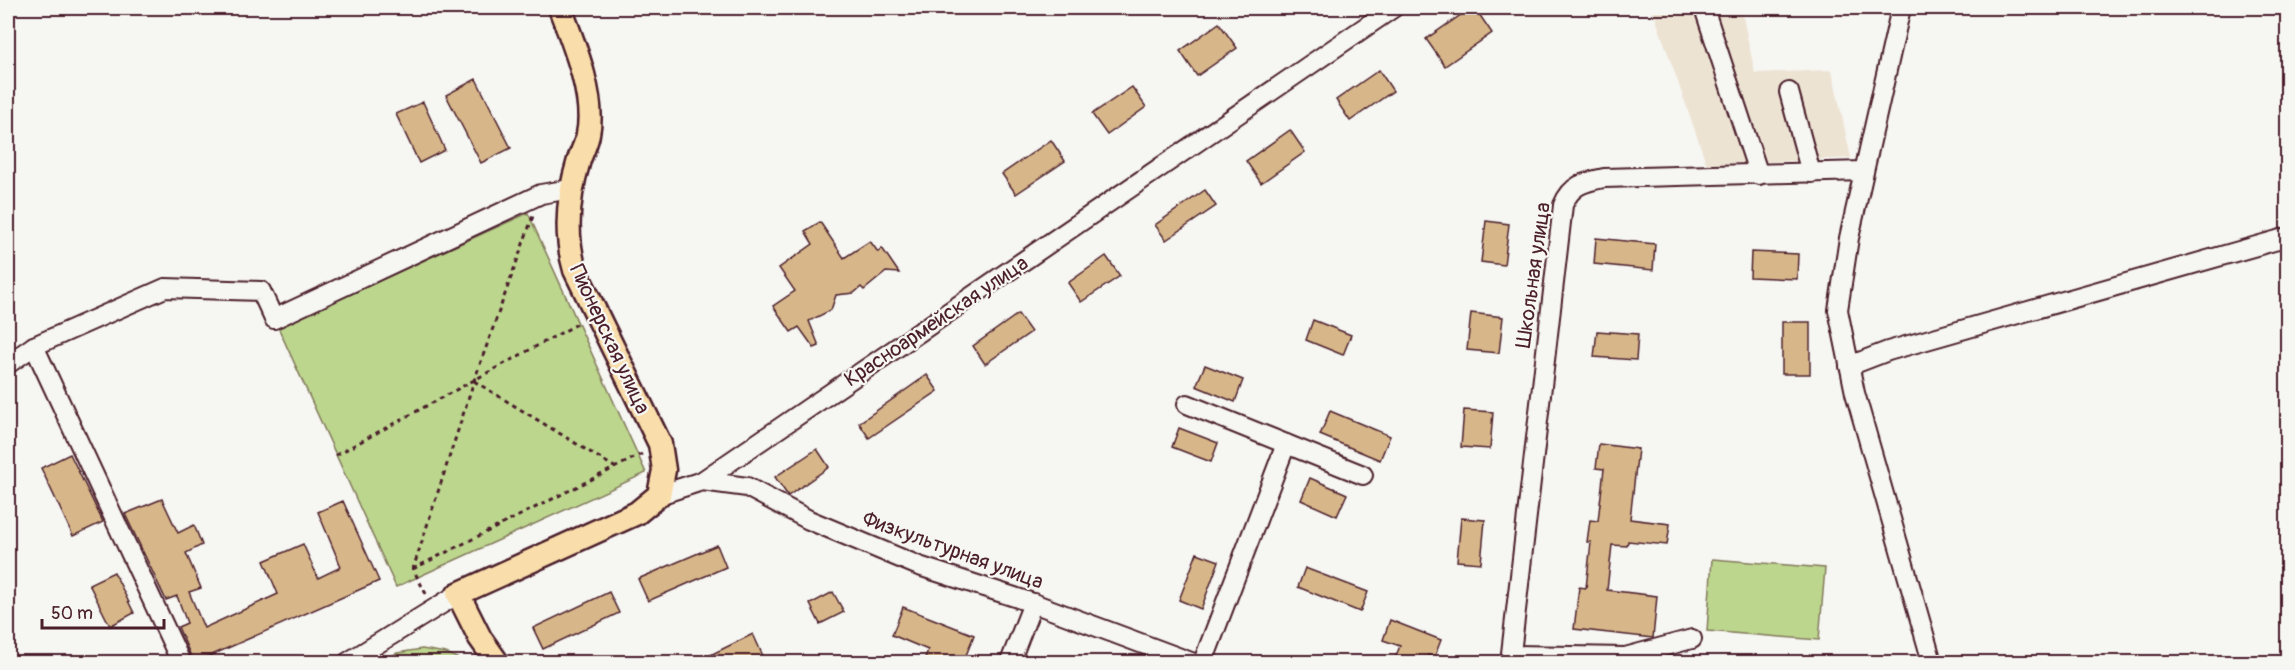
<svg xmlns="http://www.w3.org/2000/svg" width="2295" height="670" viewBox="0 0 2295 670" font-family="Pangolin,sans-serif">
<style>
.built{fill:#ede3d3}
.green{fill:#bcd68e;stroke:#837a5c;stroke-width:1.5}
.building{fill:#d7b78a;stroke:#4a1f2b;stroke-width:1.5}
.lines{fill:none;stroke-linecap:round;stroke-linejoin:round}
.minor-casing{stroke:#4a1f2b;stroke-width:22}
.major-casing{stroke:#4a1f2b;stroke-width:27}
.path{stroke:#4a1f2b;stroke-width:3;stroke-dasharray:4.5 4.5;stroke-linecap:butt}
.minor{stroke:#f6f6f2;stroke-width:18}
.major{stroke:#f9deab;stroke-width:22}
.labels{text-anchor:middle;stroke-width:4.5;stroke-linejoin:round;paint-order:stroke}
.street-label{font-size:21px;fill:#4a1f2b;stroke:#f6f6f2}
</style>
<rect width="100%" height="100%" fill="#f6f6f2"/>
<filter id="ink" filterUnits="userSpaceOnUse"><feTurbulence type="fractalNoise" baseFrequency=".0167" numOctaves="2"/><feDisplacementMap in="SourceGraphic" scale="12" xChannelSelector="R" yChannelSelector="G"/><feConvolveMatrix kernelMatrix="1 2 1 2 8 2 1 2 1" color-interpolation-filters="sRGB"/></filter>
<g filter="url(#ink)">
<!-- built -->
<polygon class="built" points="1652,8 1741,8 1755,73 1832,70 1851,158 1707,165"/>
<!-- green -->
<g class="green">
<polygon points="528,213 646,473 396,587 278,327"/>
<polygon points="1712,559 1825,568 1819,640 1707,631"/>
<polygon points="422,649 446,653 465,662 380,662 397,653"/>
</g>
<!-- building -->
<g class="building">
<polygon points="1471,8 1475,8 1492,33 1445,66 1426,39"/>
<polygon points="1219,23 1237,48 1197,76 1180,51"/>
<polygon points="1379,70 1393,91 1350,121 1336,100"/>
<polygon points="476,79 511,148 481,163 446,95"/>
<polygon points="1132,87 1146,107 1107,135 1092,114"/>
<polygon points="423,102 445,150 419,163 396,114"/>
<polygon points="1290,130 1305,152 1261,183 1246,161"/>
<polygon points="1051,140 1065,161 1016,194 1002,174"/>
<polygon points="1205,190 1216,206 1166,240 1155,225"/>
<polygon points="1486,221 1509,224 1504,265 1481,262"/>
<polygon points="820,222 844,258 870,241 878,252 882,248 899,273 886,272 864,290 861,287 854,293 836,295 831,310 809,321 819,346 814,348 799,327 791,332 773,306 795,291 779,268 813,244 805,231"/>
<polygon points="1596,238 1655,244 1653,270 1594,264"/>
<polygon points="1751,252 1798,254 1797,279 1750,277"/>
<polygon points="1106,256 1120,276 1081,302 1068,283"/>
<polygon points="1471,313 1503,317 1499,353 1467,350"/>
<polygon points="1018,314 1031,332 985,364 973,346"/>
<polygon points="1313,320 1351,335 1343,355 1306,340"/>
<rect x="1782" y="322" width="28" height="52"/>
<polygon points="1597,331 1638,334 1636,360 1594,357"/>
<polygon points="1205,365 1243,380 1235,402 1196,386"/>
<polygon points="927,375 938,391 869,438 859,423"/>
<polygon points="1464,410 1493,412 1490,449 1461,447"/>
<polygon points="1330,411 1390,436 1380,460 1320,435"/>
<polygon points="1179,428 1218,443 1211,462 1172,447"/>
<polygon points="1599,444 1638,449 1630,519 1670,524 1667,545 1628,541 1627,546 1612,545 1607,590 1657,596 1653,638 1574,629 1579,587 1586,588 1591,542 1587,542 1590,520 1598,521 1604,469 1596,468"/>
<polygon points="817,449 829,467 788,496 775,477"/>
<polygon points="70,454 103,522 73,536 41,468"/>
<polygon points="1310,478 1347,494 1337,516 1301,500"/>
<polygon points="162,499 178,533 194,525 202,545 186,553 201,588 189,592 204,628 278,594 264,561 303,544 318,578 341,567 318,512 343,501 379,581 194,663 178,627 187,623 177,596 166,600 125,514"/>
<polygon points="1461,518 1485,520 1481,563 1457,561"/>
<polygon points="717,545 726,567 648,601 638,579"/>
<polygon points="1197,553 1219,561 1201,609 1179,600"/>
<polygon points="1305,568 1368,592 1360,612 1298,587"/>
<polygon points="114,572 134,613 110,626 89,584"/>
<polygon points="609,592 619,613 543,649 533,628"/>
<polygon points="833,592 844,612 820,624 810,604"/>
<polygon points="903,607 974,635 963,663 923,663 928,650 892,635"/>
<polygon points="1390,620 1441,640 1434,658 1428,655 1425,663 1393,663 1400,646 1383,640"/>
<polygon points="753,634 763,656 749,663 694,663"/>
</g>
<g class="lines">
<defs>
<g id="minor">
<polyline points="1704,8 1759,175"/>
<polyline points="1901,8 1849,238 1838,310 1855,393 1932,662"/>
<polyline points="1789,92 1811,173"/>
<polyline points="34,346 181,662"/>
<polyline points="8,364 34,346 165,288 261,291 274,319 541,194 571,189"/>
<polyline points="1849,366 1888,351 2288,237"/>
<polyline points="1187,404 1363,475"/>
<polyline points="702,481 747,487 809,520 919,566 1033,603 1191,662"/>
<polyline points="659,495 702,481 1393,8"/>
<polyline points="1511,655 1625,657 1692,639"/>
<polyline points="348,662 458,594"/>
<polyline points="1010,662 1033,603"/>
<polyline points="1203,662 1286,444"/>
<path d="M1510 662 1563 205C1571 185 1584 182 1604 178L1864 171"/>
</g>
<path id="major" d="M497 662 480 638 458 594 637 513 659 495 664 470 660 444 575 270C564 233 568 196 579 160 582 151 587 142 588 134 596 97 573 42 560 8"/>
</defs>
<!-- minor casing -->
<use href="#minor" class="minor-casing"/>
<!-- major casing -->
<use href="#major" class="major-casing"/>
<!-- path -->
<g class="path">
<polyline points="474,381 616,468"/>
<polyline points="336,455 581,322"/>
<polyline points="413,569 642,454"/>
<polyline points="426,594 413,569 474,381 533,216"/>
</g>
<!-- minor -->
<use href="#minor" class="minor"/>
<!-- major -->
<use href="#major" class="major"/>
</g>
</g>
<g class="labels">
<!-- street labels -->
<g class="street-label">
<text transform="translate(1533 275) rotate(-82)" y="7">Школьная улица</text>
<text transform="translate(936 321) rotate(-34)" y="7">Красноармейская улица</text>
<text transform="translate(610 339) rotate(65)" y="7">Пионерская улица</text>
<text transform="translate(953 550) rotate(20)" y="7">Физкультурная улица</text>
</g>
</g>
<!-- margin -->
<rect width="2295" height="670" fill="none" stroke="#f6f6f2" stroke-width="30"/>
<rect x="15" y="15" width="2265" height="640" fill="none" stroke="#4a1f2b" stroke-width="2" filter="url(#ink)"/>
<!-- scale -->
<path d="M42 619v9h122v-9" fill="none" stroke="#4a1f2b" stroke-width="3"/>
<text x="51" y="619" font-size="18" fill="#4a1f2b" stroke="#f6f6f2" stroke-width="4.5" paint-order="stroke">50 m</text>
</svg>
